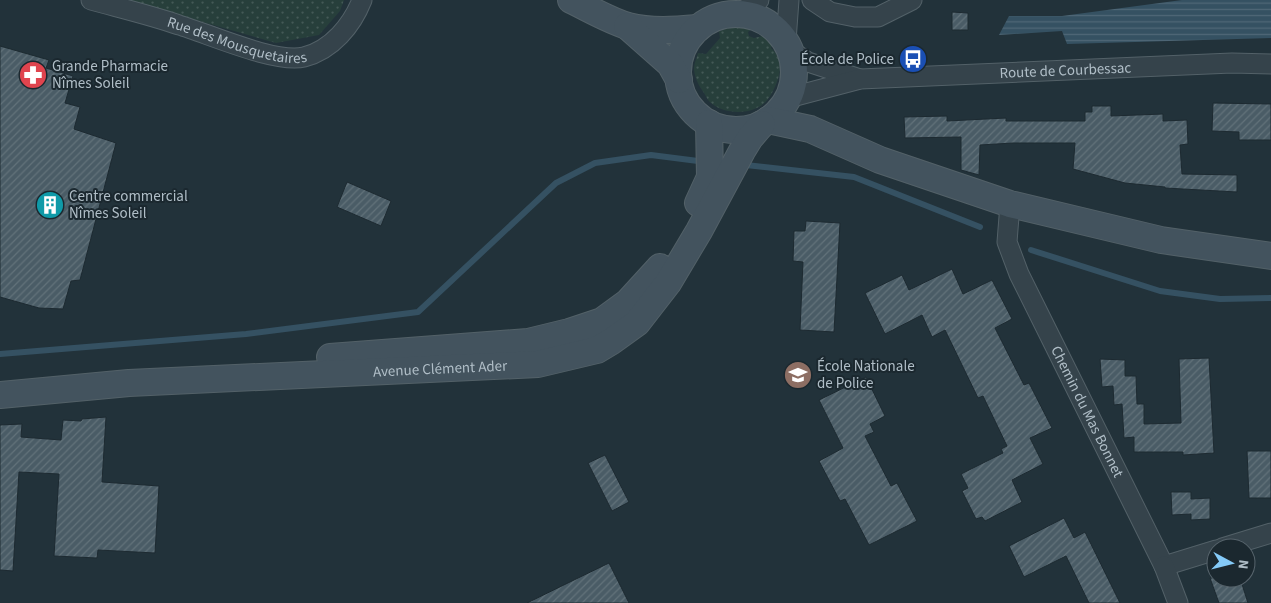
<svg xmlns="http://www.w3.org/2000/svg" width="1271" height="603" viewBox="0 0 1271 603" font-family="'Source Sans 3',sans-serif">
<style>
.grass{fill:url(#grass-dots)}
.water{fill:url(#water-rules)}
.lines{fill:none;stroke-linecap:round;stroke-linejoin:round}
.stream{stroke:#355162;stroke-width:6}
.building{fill:url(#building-hatch);stroke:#1d2a31}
.street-casing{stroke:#536168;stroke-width:21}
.secondary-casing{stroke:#536168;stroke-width:28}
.street{stroke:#35434b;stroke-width:19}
.secondary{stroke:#43535e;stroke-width:26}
.labels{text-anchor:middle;stroke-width:4;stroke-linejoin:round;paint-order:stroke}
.street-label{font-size:15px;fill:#b0bec7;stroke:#1b282f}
.poi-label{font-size:15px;fill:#b0bec7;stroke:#1b282f;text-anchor:start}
</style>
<defs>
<pattern id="grass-dots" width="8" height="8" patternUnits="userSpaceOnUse" patternTransform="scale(1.25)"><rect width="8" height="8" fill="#273f3b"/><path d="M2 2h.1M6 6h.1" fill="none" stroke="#445956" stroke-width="1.8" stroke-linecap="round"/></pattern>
<pattern id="water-rules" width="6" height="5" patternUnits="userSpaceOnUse" patternTransform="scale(1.25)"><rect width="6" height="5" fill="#355162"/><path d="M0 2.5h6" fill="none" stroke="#506877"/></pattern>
<pattern id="building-hatch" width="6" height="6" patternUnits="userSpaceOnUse" patternTransform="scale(1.25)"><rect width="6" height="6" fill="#4a5c66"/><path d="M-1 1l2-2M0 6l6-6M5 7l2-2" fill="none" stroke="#62727a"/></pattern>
</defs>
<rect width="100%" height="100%" fill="#22323a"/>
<!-- grass -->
<g class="grass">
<polygon points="126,0 344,0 340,11 319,35 276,43"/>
<path d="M734 27 752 29 748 32 749 36 754 38 763 36 772 45 771 48C780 56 782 67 778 79 775 88 770 99 762 105 748 115 724 114 711 103 708 101 706 96 704 93 699 86 694 77 694 68 694 63 697 58 698 53L706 54 720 38 719 31Z"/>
</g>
<!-- water -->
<polygon class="water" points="1182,0 1271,0 1271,38 1067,44 1062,31 999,35 1009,16 1062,16"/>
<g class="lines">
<!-- stream -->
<g class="stream">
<polyline points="746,165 854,177 980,227"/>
<polyline points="1031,250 1160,291 1220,299 1271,298"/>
<polyline points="0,354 246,334 418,312 556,183 595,163 651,155 698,161"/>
</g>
</g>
<!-- building -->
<g class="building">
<polygon points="952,12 968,13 968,30 952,30"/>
<polygon points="0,46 49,60 46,68 73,76 65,103 80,107 74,129 116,143 80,280 71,281 63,309 39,308 0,297"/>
<polygon points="1213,103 1271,104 1271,140 1239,140 1239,132 1212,131"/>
<polygon points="1092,106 1111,106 1111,116 1163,114 1163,121 1187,120 1188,144 1180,145 1182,174 1237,175 1237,192 1165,188 1165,187 1125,183 1073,169 1075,143 1013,143 980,145 979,175 961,170 961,137 905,138 904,117 947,116 947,121 1006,118 1006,121 1085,121 1085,112 1092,112"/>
<polygon points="347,182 391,201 381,226 337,207"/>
<polygon points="806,221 840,223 834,332 800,330 803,262 793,261 794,231 805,231"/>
<polygon points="952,269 963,294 992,280 1012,319 995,328 1024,385 1029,383 1052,428 1030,438 1043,464 1012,480 1022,502 985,521 982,517 976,519 962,491 968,488 961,474 1003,453 1001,449 1007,446 983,396 978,398 945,330 932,337 922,315 885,334 865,293 902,275 909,290"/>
<polygon points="1209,358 1214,453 1183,455 1183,452 1134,452 1134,437 1124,438 1122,404 1114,405 1113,386 1102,387 1100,359 1125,360 1125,376 1136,376 1137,404 1144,404 1144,424 1181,423 1179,359"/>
<polygon points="866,377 885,416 870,424 874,432 865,436 891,486 897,483 917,521 869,545 845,499 840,501 819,461 843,448 819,400"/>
<polygon points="106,417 102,482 159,486 155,553 98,550 97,558 54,556 59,474 19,472 13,571 0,570 0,425 22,424 21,437 61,440 63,420 81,421 82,419"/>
<polygon points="1247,451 1271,451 1271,498 1249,498"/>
<polygon points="605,455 629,502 612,511 588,463"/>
<polygon points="1171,492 1191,492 1191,499 1210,498 1210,519 1191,520 1191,514 1172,515"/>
<polygon points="1064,518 1074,538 1085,532 1120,603 1089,603 1066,556 1024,577 1009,546"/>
<polygon points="609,563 629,603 527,603 576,579"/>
<polygon points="1210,578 1240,578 1248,603 1219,603"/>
</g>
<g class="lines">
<defs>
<g id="street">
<path id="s1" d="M91 0C120 8 150 15 179 25 209 34 276 64 304 57 332 50 352 25 362 0"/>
<polyline points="812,0 830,12 855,17 878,17 912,0"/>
<polyline points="736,14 755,4 759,0"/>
<polyline points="786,41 789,0"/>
<polyline points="791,51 808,62 860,79"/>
<path id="s2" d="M788 98 860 79 1232 63 1271 64"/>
<path id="s3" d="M1010 204 1007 242 1019 274 1164 566 1216 550"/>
<polyline points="1222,548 1271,533"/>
<polyline points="1164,566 1178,603"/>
</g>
<g id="secondary">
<path d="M571 0C588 8 610 21 628 26 651 32 675 30 698 28"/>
<circle cx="736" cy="72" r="58"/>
<polyline points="627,26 670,64 679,80"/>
<polyline points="768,120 810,129 880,160 1010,204 1161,240 1271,256"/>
<polyline points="698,203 710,177 709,123"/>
<polyline points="330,357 528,342 569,332 602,321 628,302 660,267"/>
<path id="s4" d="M0 395 129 383 538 364 597 350 612 341 637 323 668 283 699 231 742 151 750 138 762 124"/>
</g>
</defs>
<!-- street casing -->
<use href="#street" class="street-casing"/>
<!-- secondary casing -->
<use href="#secondary" class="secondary-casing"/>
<!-- street -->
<use href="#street" class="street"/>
<!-- secondary -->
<use href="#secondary" class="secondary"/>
</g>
<!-- icons -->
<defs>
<symbol id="bus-disc" viewBox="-11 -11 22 22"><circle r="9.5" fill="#1a4fb4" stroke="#1b282f"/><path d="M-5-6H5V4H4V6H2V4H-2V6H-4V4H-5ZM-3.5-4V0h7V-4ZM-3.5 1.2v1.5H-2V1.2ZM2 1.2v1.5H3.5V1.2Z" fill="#fff"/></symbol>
<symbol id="pharmacy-disc" viewBox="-11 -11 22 22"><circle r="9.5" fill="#e0444e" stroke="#1b282f"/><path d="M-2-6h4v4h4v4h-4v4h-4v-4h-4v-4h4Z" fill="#fff"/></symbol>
<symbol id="building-disc" viewBox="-11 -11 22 22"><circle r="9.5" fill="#0f9aa8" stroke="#1b282f"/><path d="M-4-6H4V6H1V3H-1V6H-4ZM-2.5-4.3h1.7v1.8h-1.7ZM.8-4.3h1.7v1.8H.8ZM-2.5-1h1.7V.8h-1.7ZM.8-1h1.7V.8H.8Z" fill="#fff"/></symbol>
<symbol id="university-disc" viewBox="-11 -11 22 22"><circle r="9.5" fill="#8d6e63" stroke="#1b282f"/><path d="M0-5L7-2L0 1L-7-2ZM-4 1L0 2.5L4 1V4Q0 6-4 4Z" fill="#fff"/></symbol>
</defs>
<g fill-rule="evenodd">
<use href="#bus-disc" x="897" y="43" width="32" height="32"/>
<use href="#pharmacy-disc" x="17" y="59" width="32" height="32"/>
<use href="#building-disc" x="34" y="189" width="32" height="32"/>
<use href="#university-disc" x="782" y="359" width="32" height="32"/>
</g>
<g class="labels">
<!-- street labels -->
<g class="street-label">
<text dy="5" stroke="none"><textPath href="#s1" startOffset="152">Rue des Mousquetaires</textPath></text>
<text dy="5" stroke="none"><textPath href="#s2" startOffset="280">Route de Courbessac</textPath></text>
<text dy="5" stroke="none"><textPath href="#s4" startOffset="441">Avenue Clément Ader</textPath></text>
<text dy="5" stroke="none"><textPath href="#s3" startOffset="226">Chemin du Mas Bonnet</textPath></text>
</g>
<!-- poi labels -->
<g class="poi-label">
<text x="894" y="64" text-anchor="end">École de Police</text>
<text x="52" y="71">Grande Pharmacie<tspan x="52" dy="17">Nîmes Soleil</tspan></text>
<text x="69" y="201">Centre commercial<tspan x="69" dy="17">Nîmes Soleil</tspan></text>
<text x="817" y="371">École Nationale<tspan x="817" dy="17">de Police</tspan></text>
</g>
</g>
<!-- north arrow -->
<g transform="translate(1231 563) rotate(97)"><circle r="24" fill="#1b282f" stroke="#57646c"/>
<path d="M0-4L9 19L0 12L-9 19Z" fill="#84caf8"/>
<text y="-8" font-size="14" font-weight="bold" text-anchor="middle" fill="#b0bec7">N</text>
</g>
</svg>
